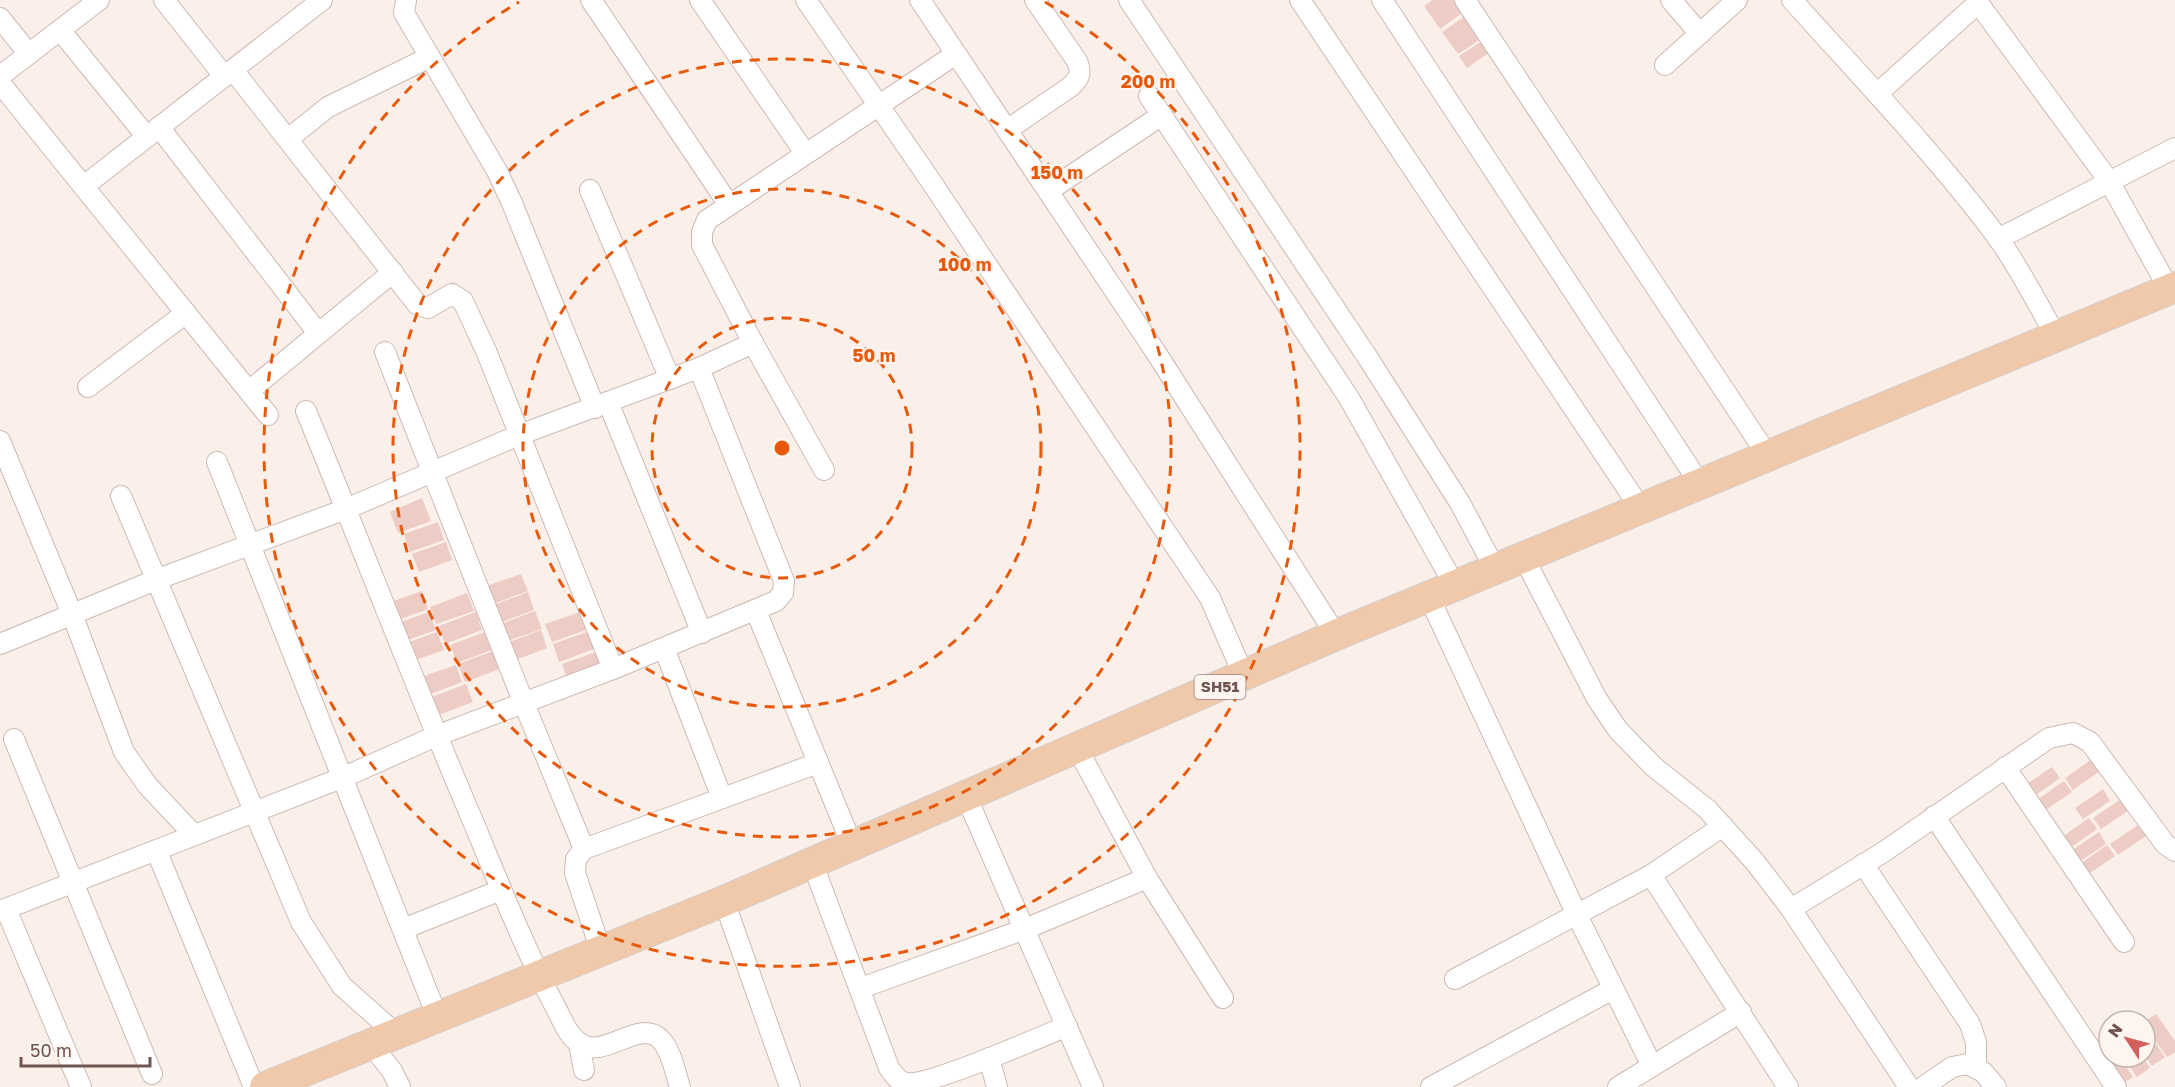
<svg xmlns="http://www.w3.org/2000/svg" width="2175" height="1087" viewBox="0 0 2175 1087" font-family="'Golos Text',sans-serif">
<style>
.building{fill:#ecccc4}
.lines{fill:none;stroke-linecap:round;stroke-linejoin:round}
.street-casing{stroke:#cdb9b3;stroke-width:22}
.primary-casing{stroke:#d7cfce;stroke-width:32}
.street{stroke:#fff;stroke-width:20}
.primary{stroke:#f0c8aa;stroke-width:30}
.ring{fill:none;stroke:#e8590c;stroke-width:3;stroke-dasharray:10 8}
.labels{text-anchor:middle;stroke-width:4.5;stroke-linejoin:round;paint-order:stroke}
.shield{fill:#fdf5ef;stroke:#9b8580;stroke-width:1.5}
.shield-label{font-size:15px;font-weight:bold;fill:#715550}
.centre{fill:#e8590c;stroke:#fdf5ef;stroke-width:3}
.ring-label{font-size:18px;text-anchor:middle;font-weight:bold;fill:#e8590c;stroke:#fdf5ef;stroke-width:4.5;stroke-linejoin:round;paint-order:stroke}
</style>
<rect width="100%" height="100%" fill="#faf0e9"/>
<!-- building -->
<g class="building">
<polygon points="1433,0 1453,0 1462,13 1440,29 1424,6"/>
<polygon points="1465,16 1481,39 1458,54 1442,32"/>
<polygon points="1482,41 1490,52 1467,68 1459,56"/>
<polygon points="422,498 431,521 398,533 390,512"/>
<polygon points="438,522 444,540 410,552 404,534"/>
<polygon points="446,542 452,560 419,572 412,554"/>
<polygon points="521,574 528,591 490,605 484,587"/>
<polygon points="422,591 428,609 395,621 388,603"/>
<polygon points="528,592 534,610 497,624 491,606"/>
<polygon points="467,593 474,611 436,624 430,607"/>
<polygon points="535,611 542,629 504,642 498,625"/>
<polygon points="583,611 589,629 552,642 545,624"/>
<polygon points="429,612 436,630 402,642 396,624"/>
<polygon points="476,612 482,630 445,644 439,626"/>
<polygon points="541,630 547,648 510,662 504,644"/>
<polygon points="488,631 494,649 457,663 450,645"/>
<polygon points="590,631 597,648 559,662 553,644"/>
<polygon points="437,632 444,650 410,662 404,644"/>
<polygon points="496,650 502,668 465,682 458,664"/>
<polygon points="599,651 605,668 568,682 562,664"/>
<polygon points="456,665 462,682 425,696 418,678"/>
<polygon points="466,684 473,702 436,716 429,698"/>
<polygon points="2092,759 2100,771 2073,790 2065,778"/>
<polygon points="2052,767 2060,778 2033,797 2025,785"/>
<polygon points="2064,781 2072,792 2044,811 2037,800"/>
<polygon points="2103,789 2110,801 2083,819 2075,808"/>
<polygon points="2121,799 2128,811 2101,829 2093,818"/>
<polygon points="2089,818 2097,829 2070,848 2062,837"/>
<polygon points="2138,825 2146,836 2118,855 2110,844"/>
<polygon points="2099,832 2106,844 2079,862 2071,851"/>
<polygon points="2107,845 2115,856 2087,875 2080,864"/>
<polygon points="2156,1014 2175,1041 2175,1052 2167,1057 2145,1026 2145,1021"/>
<polygon points="2145,1028 2165,1057 2152,1066 2145,1056"/>
<polygon points="2109,1042 2109,1057 2119,1057 2133,1077 2119,1086 2095,1051"/>
<polygon points="2123,1057 2143,1057 2150,1068 2137,1077"/>
</g>
<g class="lines">
<defs>
<g id="street">
<polyline points="164,0 224,76"/>
<polyline points="406,0 404,13 497,171 512,203 595,408"/>
<polyline points="591,0 729,205"/>
<polyline points="700,0 805,153"/>
<polyline points="806,0 926,174 1210,598 1244,676"/>
<polyline points="920,0 1155,351 1336,635"/>
<polyline points="1129,0 1368,358 1460,503 1495,569"/>
<polyline points="1300,0 1641,509"/>
<polyline points="1382,0 1700,484"/>
<polyline points="1465,0 1768,456"/>
<polyline points="1671,0 1700,34"/>
<path d="M1792 0C1862 78 1935 154 1998 238 2020 269 2037 303 2056 336"/>
<polyline points="1976,0 2109,181 2169,289"/>
<polyline points="0,18 29,54"/>
<polyline points="60,30 147,137"/>
<polyline points="1665,65 1737,0"/>
<polyline points="233,70 417,304 428,308 452,294 463,301 487,353 613,669"/>
<polyline points="0,76 99,0"/>
<polyline points="0,83 268,415"/>
<polyline points="1877,94 1978,3"/>
<polyline points="1149,96 1349,398 1455,586"/>
<polyline points="159,127 318,333"/>
<path d="M1007 130 1070 87C1080 78 1082 73 1077 61L1035 0"/>
<polyline points="288,139 328,107 430,57"/>
<polyline points="84,186 322,0"/>
<polyline points="590,190 670,379"/>
<polyline points="1048,191 1162,115"/>
<polyline points="1998,239 2175,148"/>
<polyline points="385,352 523,701 584,849"/>
<polyline points="88,387 186,313"/>
<polyline points="249,391 393,272"/>
<polyline points="608,402 702,633"/>
<path d="M306 411C363 549 416 689 475 826 501 889 526 952 558 1012 563 1022 568 1035 578 1042 603 1063 640 1015 662 1041 672 1053 675 1072 680 1087"/>
<polyline points="0,441 72,614 124,752 148,786 194,835"/>
<polyline points="217,462 437,1016"/>
<polyline points="824,470 753,343 702,245 702,232 707,220 956,54"/>
<polyline points="121,496 301,922 342,986 395,1033"/>
<polyline points="1524,558 1597,699 1618,730 1654,767 1707,809 1755,862 1791,909 1909,1087"/>
<polyline points="1429,597 1577,915 1652,1066"/>
<polyline points="756,611 852,845"/>
<polyline points="0,644 158,579 346,509 519,435 699,368 753,343"/>
<polyline points="664,648 722,798"/>
<polyline points="14,739 152,1074"/>
<polyline points="1077,748 1147,878 1223,998"/>
<polyline points="2005,767 2124,942"/>
<polyline points="966,796 1093,1087"/>
<polyline points="1934,816 2116,1087"/>
<polyline points="157,852 254,1087"/>
<path d="M812 862 889 1068C893 1074 898 1081 906 1083 926 1087 1041 1037 1067 1026"/>
<polyline points="1863,864 1970,1024 1976,1042 1976,1066"/>
<polyline points="1651,875 1788,1087"/>
<polyline points="724,901 790,1087"/>
<polyline points="6,909 81,1087"/>
<polyline points="1791,909 1882,853 2049,738 2073,733 2090,742 2165,844 2175,851"/>
<polyline points="0,911 344,777 436,736 613,669 776,601 783,593 784,581 699,368"/>
<polyline points="403,929 501,890"/>
<polyline points="601,951 575,873 576,859 584,849 818,763"/>
<polyline points="1455,979 1651,875 1723,826"/>
<polyline points="861,988 1025,929 1147,878"/>
<polyline points="371,1044 392,1071 400,1087"/>
<polyline points="579,1044 584,1070"/>
<polyline points="989,1058 997,1087"/>
<polyline points="1431,1087 1613,989"/>
<polyline points="1618,1087 1741,1012"/>
<polyline points="1923,1087 1952,1067 1968,1064 1983,1072 1996,1087"/>
</g>
<polyline id="primary" points="265,1087 724,901 1336,635 2175,287"/>
</defs>
<!-- street casing -->
<use href="#street" class="street-casing"/>
<!-- primary casing -->
<use href="#primary" class="primary-casing"/>
<!-- street -->
<use href="#street" class="street"/>
<!-- primary -->
<use href="#primary" class="primary"/>
</g>
<!-- distance rings -->
<g class="ring">
<circle cx="782" cy="448" r="130"/>
<circle cx="782" cy="448" r="259"/>
<circle cx="782" cy="448" r="389"/>
<path d="M1045 2A518 518 0 1 1 519 2"/>
</g>
<g class="labels">
<!-- shield labels -->
<rect class="shield" x="1194.5" y="675" width="51" height="24" rx="4.5"/>
<g class="shield-label">
<text x="1220" y="692">SH51</text>
</g>
</g>
<circle cx="782" cy="448" r="9" class="centre"/>
<g class="ring-label">
<text x="1148" y="88">200 m</text>
<text x="1057" y="179">150 m</text>
<text x="965" y="271">100 m</text>
<text x="874" y="362">50 m</text>
</g>
<!-- north arrow -->
<g transform="translate(2127 1039) rotate(306)"><circle r="28" fill="#fdf5ef" stroke="#c5b5af" stroke-width="1.5"/>
<path d="M0-4.5L10 22L0 15L-10 22Z" fill="#d4605e"/>
<text y="-9" font-size="16" font-weight="bold" text-anchor="middle" fill="#715550">N</text>
</g>
<!-- scale -->
<path d="M21 1057v9h129v-9" fill="none" stroke="#715550" stroke-width="3"/>
<text x="30" y="1057" font-size="18" fill="#715550" stroke="#fdf5ef" stroke-width="4.5" paint-order="stroke">50 m</text>
</svg>
